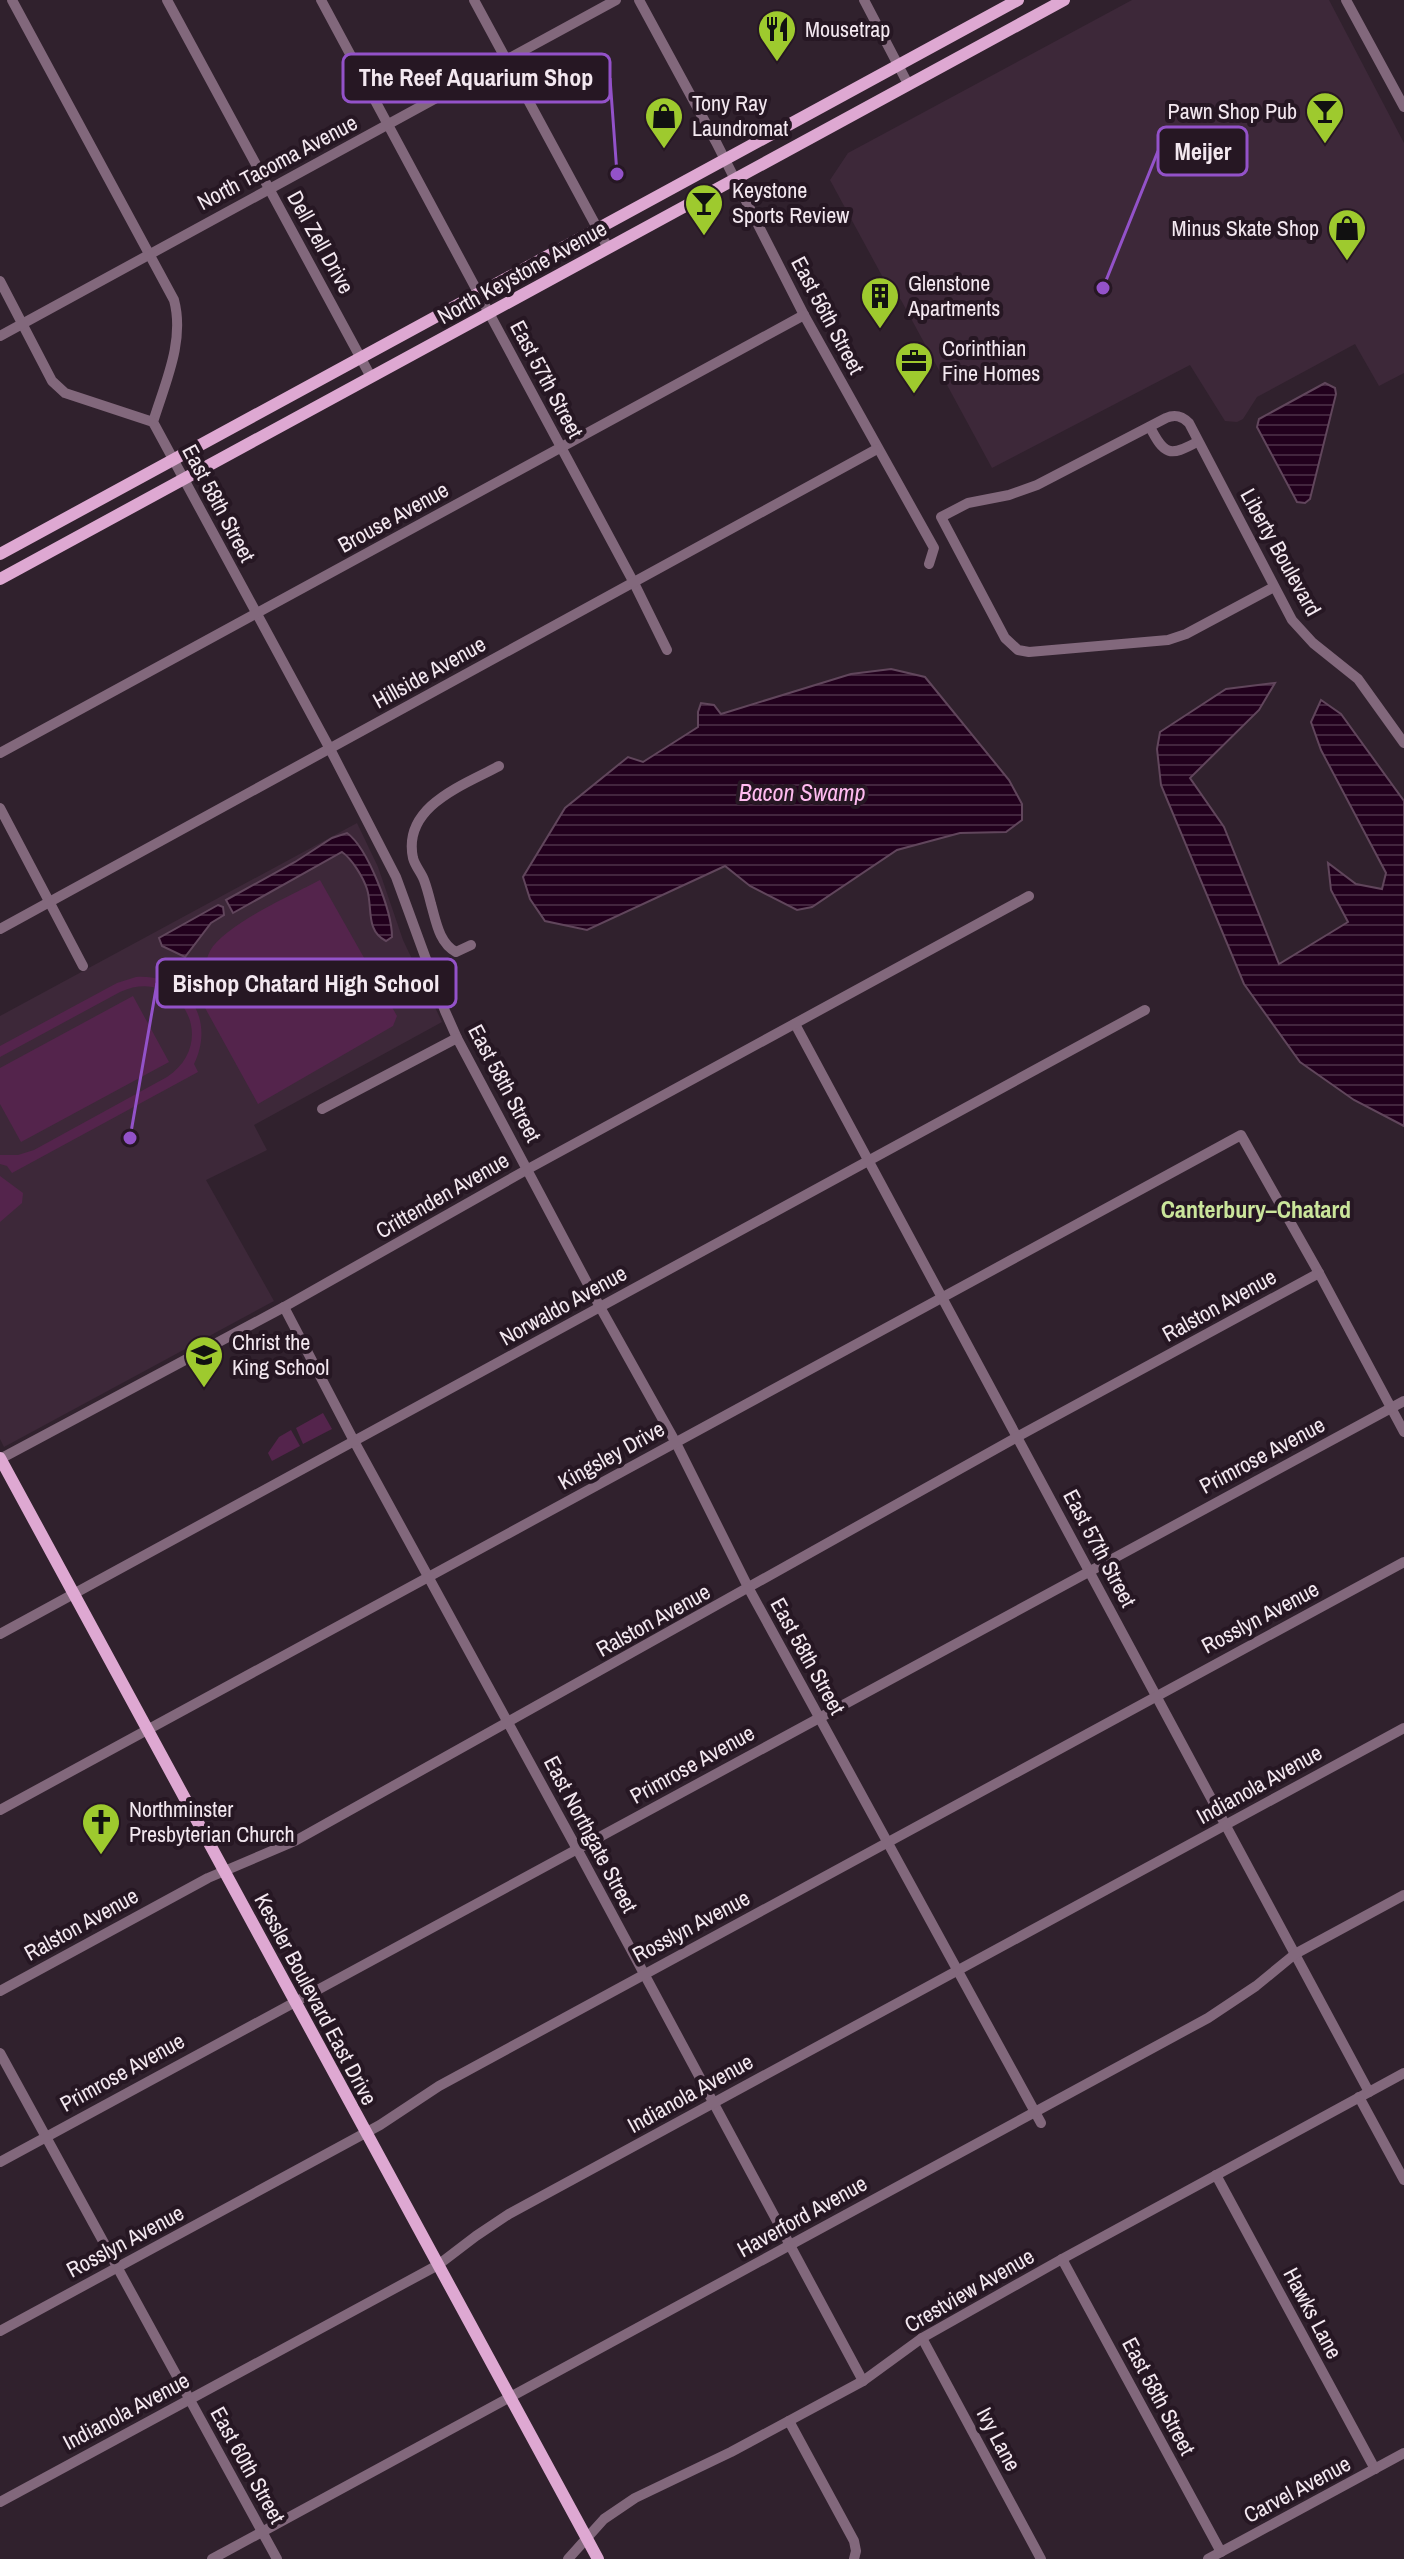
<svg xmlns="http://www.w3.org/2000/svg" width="1404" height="2559" viewBox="0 0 1404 2559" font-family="'Archivo Narrow',sans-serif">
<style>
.built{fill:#3d2839}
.green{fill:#54244c}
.water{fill:url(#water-rules);stroke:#61465c;stroke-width:2}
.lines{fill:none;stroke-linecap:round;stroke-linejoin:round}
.minor{stroke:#82687c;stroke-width:10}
.major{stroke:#dea8d2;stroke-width:12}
.labels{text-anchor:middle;stroke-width:8;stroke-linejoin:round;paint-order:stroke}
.poi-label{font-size:22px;fill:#f3e8f0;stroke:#261723;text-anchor:start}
.street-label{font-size:22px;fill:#f3e8f0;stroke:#261723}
.water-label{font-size:24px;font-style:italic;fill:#ffbbf0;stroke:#261723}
.neighbourhood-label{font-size:24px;font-weight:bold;fill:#cae59b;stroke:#261723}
.leader{fill:none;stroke:#9352c9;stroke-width:3}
.callout-dot{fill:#9352c9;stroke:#261723;stroke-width:3}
.callout{fill:#261723;stroke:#9352c9;stroke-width:3}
.callout-label{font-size:24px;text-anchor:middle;font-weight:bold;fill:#f3e8f0}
</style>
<defs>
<pattern id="water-rules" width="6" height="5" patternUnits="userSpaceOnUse" patternTransform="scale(2)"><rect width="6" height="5" fill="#22001d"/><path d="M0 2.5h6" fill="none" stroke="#43253e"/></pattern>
</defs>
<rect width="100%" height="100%" fill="#30212d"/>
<!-- built -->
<g class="built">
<polygon points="1132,0 1329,0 1404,143 1404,373 1379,386 1355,344 1257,397 1243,419 1237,422 1225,421 1190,365 992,468 901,300 887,285 830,180 848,153"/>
<polygon points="357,823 378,867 403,940 442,1022 254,1125 267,1150 206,1180 274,1301 4,1447 0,1439 0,1016"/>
</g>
<!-- green -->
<g class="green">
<path d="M320 880 397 1016 393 1026 258 1104 204 1006C202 988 202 967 210 951 224 925 292 895 320 880Z"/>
<path d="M136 977C187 974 216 1019 194 1064L198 1072 12 1173 7 1166 0 1164V1155H18L34 1150 167 1077C221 1041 179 965 120 992L0 1057V1046L117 983Z"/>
<polygon points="133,996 169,1062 21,1142 0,1104 0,1068"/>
<polygon points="0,1176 23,1193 22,1203 0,1222"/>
<polygon points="323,1413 332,1429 303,1444 296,1428"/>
<polygon points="291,1430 300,1446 272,1461 268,1453 279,1437"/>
</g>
<!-- water -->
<g class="water">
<polygon points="1325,383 1335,388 1336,394 1310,499 1305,503 1297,502 1257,427 1259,419"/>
<polygon points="891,669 925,677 1009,780 1022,804 1022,820 1006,832 960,833 897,850 812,907 797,910 750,886 725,866 587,930 545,921 530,899 523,877 565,808 628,757 643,762 698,727 698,712 701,703 714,705 721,714 851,674"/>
<polygon points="1275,683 1259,710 1190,778 1224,827 1279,964 1348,922 1331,890 1328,863 1356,884 1382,889 1386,873 1321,750 1311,722 1321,700 1341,714 1404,801 1404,1126 1354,1100 1300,1062 1244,984 1161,785 1157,749 1160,732 1226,689"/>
<path d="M347 833C368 848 392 912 392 937L386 941C365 930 373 908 367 889 363 877 352 859 342 852L233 913 226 900 295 862 332 838Z"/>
<polygon points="218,905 223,907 224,915 211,923 185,957 162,946 159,938"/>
</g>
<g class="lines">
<!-- minor -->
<g class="minor">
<path d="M12 0 174 300C185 341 165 383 153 422L330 749 396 877 445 1011 457 1038 600 1307 676 1443 749 1589 1041 2123"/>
<polyline points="167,0 371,377"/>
<polyline points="321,0 634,583 667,650"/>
<polyline points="474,0 608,248"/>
<polyline points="639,0 716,142 804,315 934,548 929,564"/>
<polyline points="864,0 908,84"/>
<polyline points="1346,0 1404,107"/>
<polyline points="0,281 52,381 65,393 153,422"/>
<polyline points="0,336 616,0"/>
<path d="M1150 427C1164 455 1170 457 1197 442"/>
<path d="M1274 587 1186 634 1168 640 1029 652 1018 650 1005 638 941 517 968 503 1009 495 1037 485 1166 418C1175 414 1182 416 1189 423L1292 620 1313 643 1358 679 1404 743"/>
<polyline points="0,753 804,315"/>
<polyline points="0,808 83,966"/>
<polyline points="0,929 877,449"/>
<path d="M471 945 456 952C439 943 436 921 431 904 429 896 427 888 424 880 421 872 415 866 413 858 402 806 464 785 499 766"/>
<polyline points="795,1024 1369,2092"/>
<polyline points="322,1109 457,1038"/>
<polyline points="284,1307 354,1441 577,1849 863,2381"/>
<polyline points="0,1459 284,1307 528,1169 1029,896"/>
<polyline points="0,1634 1145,1010"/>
<polyline points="0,1810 1241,1135 1319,1273 1404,1432"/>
<polyline points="0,1991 208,1878 295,1841 1017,1437 1319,1273"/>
<polyline points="0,2053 277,2559"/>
<polyline points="1359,2097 1404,2180"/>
<polyline points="0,2162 1404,1401"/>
<polyline points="1216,2175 1375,2469"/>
<polyline points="1062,2259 1221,2552"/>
<polyline points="0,2331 380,2125 439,2086 1404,1562"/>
<polyline points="922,2338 1041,2559"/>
<polyline points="789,2421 854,2541 856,2551 854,2559"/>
<polyline points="0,2502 438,2265 476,2236 509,2214 1404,1728"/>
<polyline points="212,2559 1208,2018 1256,1986 1295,1954 1404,1895"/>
<polyline points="568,2559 604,2519 635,2498 731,2452 863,2381 922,2338 1062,2259 1404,2073"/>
<polyline points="1208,2559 1404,2453"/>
</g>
<!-- major -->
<g class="major">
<polyline points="0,554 1018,0"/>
<polyline points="0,579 1064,0"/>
<polyline points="0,1458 598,2559"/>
</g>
</g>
<!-- icons -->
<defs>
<symbol id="restaurant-pin" viewBox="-11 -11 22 30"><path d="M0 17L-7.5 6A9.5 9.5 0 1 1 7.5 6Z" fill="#9eca2e" stroke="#261723"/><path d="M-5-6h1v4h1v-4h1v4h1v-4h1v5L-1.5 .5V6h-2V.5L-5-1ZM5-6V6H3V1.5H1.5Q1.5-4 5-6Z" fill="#111"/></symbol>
<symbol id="bar-pin" viewBox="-11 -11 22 30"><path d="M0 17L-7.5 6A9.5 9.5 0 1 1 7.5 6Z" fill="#9eca2e" stroke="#261723"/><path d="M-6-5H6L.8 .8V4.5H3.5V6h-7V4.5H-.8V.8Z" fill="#111"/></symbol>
<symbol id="shop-pin" viewBox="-11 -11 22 30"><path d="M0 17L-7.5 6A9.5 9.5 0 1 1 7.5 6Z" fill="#9eca2e" stroke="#261723"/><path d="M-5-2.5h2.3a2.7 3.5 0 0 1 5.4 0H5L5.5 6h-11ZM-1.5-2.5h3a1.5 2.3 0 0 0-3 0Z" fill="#111"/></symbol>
<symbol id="building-pin" viewBox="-11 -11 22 30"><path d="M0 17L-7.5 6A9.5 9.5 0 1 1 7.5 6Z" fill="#9eca2e" stroke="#261723"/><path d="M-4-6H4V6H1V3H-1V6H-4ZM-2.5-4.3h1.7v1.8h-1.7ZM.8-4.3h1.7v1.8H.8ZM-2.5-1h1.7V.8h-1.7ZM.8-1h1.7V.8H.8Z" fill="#111"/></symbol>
<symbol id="office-pin" viewBox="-11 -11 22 30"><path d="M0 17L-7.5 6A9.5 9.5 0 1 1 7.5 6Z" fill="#9eca2e" stroke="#261723"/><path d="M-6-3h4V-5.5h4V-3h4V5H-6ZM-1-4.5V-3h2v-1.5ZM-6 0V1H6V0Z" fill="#111"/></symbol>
<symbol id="school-pin" viewBox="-11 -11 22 30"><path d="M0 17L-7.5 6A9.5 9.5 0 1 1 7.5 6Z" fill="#9eca2e" stroke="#261723"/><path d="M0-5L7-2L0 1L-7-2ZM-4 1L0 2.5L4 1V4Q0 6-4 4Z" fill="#111"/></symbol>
<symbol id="church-pin" viewBox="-11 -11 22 30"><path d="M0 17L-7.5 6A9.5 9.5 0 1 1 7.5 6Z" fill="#9eca2e" stroke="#261723"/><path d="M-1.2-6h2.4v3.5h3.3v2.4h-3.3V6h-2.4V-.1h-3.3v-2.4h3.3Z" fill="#111"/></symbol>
</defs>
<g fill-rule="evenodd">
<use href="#restaurant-pin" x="755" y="7" width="44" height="60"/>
<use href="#bar-pin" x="1303" y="89" width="44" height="60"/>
<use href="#shop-pin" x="642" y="94" width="44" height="60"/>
<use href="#bar-pin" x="682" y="181" width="44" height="60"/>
<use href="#shop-pin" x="1325" y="206" width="44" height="60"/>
<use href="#building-pin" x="858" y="274" width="44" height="60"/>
<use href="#office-pin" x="892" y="339" width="44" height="60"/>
<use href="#school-pin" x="182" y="1333" width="44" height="60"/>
<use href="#church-pin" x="79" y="1800" width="44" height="60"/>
</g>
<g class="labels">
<!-- poi labels -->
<g class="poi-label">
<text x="805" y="37">Mousetrap</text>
<text x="692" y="111">Tony Ray<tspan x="692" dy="25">Laundromat</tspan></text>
<text x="1297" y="119" text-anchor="end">Pawn Shop Pub</text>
<text x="732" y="198">Keystone<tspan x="732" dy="25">Sports Review</tspan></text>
<text x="1319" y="236" text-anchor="end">Minus Skate Shop</text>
<text x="908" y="291">Glenstone<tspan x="908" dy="25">Apartments</tspan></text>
<text x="942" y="356">Corinthian<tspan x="942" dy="25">Fine Homes</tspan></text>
<text x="232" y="1350">Christ the<tspan x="232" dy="25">King School</tspan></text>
<text x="129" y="1817">Northminster<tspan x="129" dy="25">Presbyterian Church</tspan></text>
</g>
<!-- street labels -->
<g class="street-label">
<text transform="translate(277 162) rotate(-28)" y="8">North Tacoma Avenue</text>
<text transform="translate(321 242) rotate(61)" y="8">Dell Zell Drive</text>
<text transform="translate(522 272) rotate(-29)" y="8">North Keystone Avenue</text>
<text transform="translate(828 315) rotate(62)" y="8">East 56th Street</text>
<text transform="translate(547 379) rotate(62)" y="8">East 57th Street</text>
<text transform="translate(219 503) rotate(62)" y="8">East 58th Street</text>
<text transform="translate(393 517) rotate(-29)" y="8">Brouse Avenue</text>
<text transform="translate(1281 552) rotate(61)" y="8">Liberty Boulevard</text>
<text transform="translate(429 672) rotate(-29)" y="8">Hillside Avenue</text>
<text transform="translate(505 1083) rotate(62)" y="8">East 58th Street</text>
<text transform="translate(442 1195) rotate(-30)" y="8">Crittenden Avenue</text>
<text transform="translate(563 1305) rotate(-29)" y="8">Norwaldo Avenue</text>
<text transform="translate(1219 1305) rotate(-29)" y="8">Ralston Avenue</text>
<text transform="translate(611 1455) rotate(-29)" y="8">Kingsley Drive</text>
<text transform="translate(1262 1455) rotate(-28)" y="8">Primrose Avenue</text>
<text transform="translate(1100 1548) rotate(62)" y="8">East 57th Street</text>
<text transform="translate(1260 1617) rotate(-28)" y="8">Rosslyn Avenue</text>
<text transform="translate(653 1620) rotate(-29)" y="8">Ralston Avenue</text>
<text transform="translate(808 1656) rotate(61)" y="8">East 58th Street</text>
<text transform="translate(692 1764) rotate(-29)" y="8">Primrose Avenue</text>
<text transform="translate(1259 1784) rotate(-29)" y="8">Indianola Avenue</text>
<text transform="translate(591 1834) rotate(62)" y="8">East Northgate Street</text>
<text transform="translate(81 1924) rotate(-29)" y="8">Ralston Avenue</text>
<text transform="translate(691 1926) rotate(-28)" y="8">Rosslyn Avenue</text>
<text transform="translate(316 1999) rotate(62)" y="8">Kessler Boulevard East Drive</text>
<text transform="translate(122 2072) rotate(-29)" y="8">Primrose Avenue</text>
<text transform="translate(690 2093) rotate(-29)" y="8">Indianola Avenue</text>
<text transform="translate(802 2216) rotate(-29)" y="8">Haverford Avenue</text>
<text transform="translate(125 2241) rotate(-28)" y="8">Rosslyn Avenue</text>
<text transform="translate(969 2290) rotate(-30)" y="8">Crestview Avenue</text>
<text transform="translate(1313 2313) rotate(62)" y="8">Hawks Lane</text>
<text transform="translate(1159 2396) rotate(62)" y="8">East 58th Street</text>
<text transform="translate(126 2411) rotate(-28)" y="8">Indianola Avenue</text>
<text transform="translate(999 2439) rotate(62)" y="8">Ivy Lane</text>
<text transform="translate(248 2465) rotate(61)" y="8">East 60th Street</text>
<text transform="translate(1297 2489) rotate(-28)" y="8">Carvel Avenue</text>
</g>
<!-- water labels -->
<g class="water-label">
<text x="802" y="801">Bacon Swamp</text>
</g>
<!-- neighbourhood labels -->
<g class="neighbourhood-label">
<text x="1256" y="1218">Canterbury–Chatard</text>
</g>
</g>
<!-- callouts -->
<path class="leader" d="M617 174L610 78M1103 288L1158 151M130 1138L157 983"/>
<g class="callout-dot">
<circle cx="617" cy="174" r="8"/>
<circle cx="1103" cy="288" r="8"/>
<circle cx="130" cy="1138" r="8"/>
</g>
<g class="callout">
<rect x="343" y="54" width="267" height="48" rx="8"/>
<rect x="1158" y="127" width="89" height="48" rx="8"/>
<rect x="157" y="959" width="299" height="48" rx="8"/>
</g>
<g class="callout-label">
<text x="476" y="86">The Reef Aquarium Shop</text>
<text x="1203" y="160">Meijer</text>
<text x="306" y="992">Bishop Chatard High School</text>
</g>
</svg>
